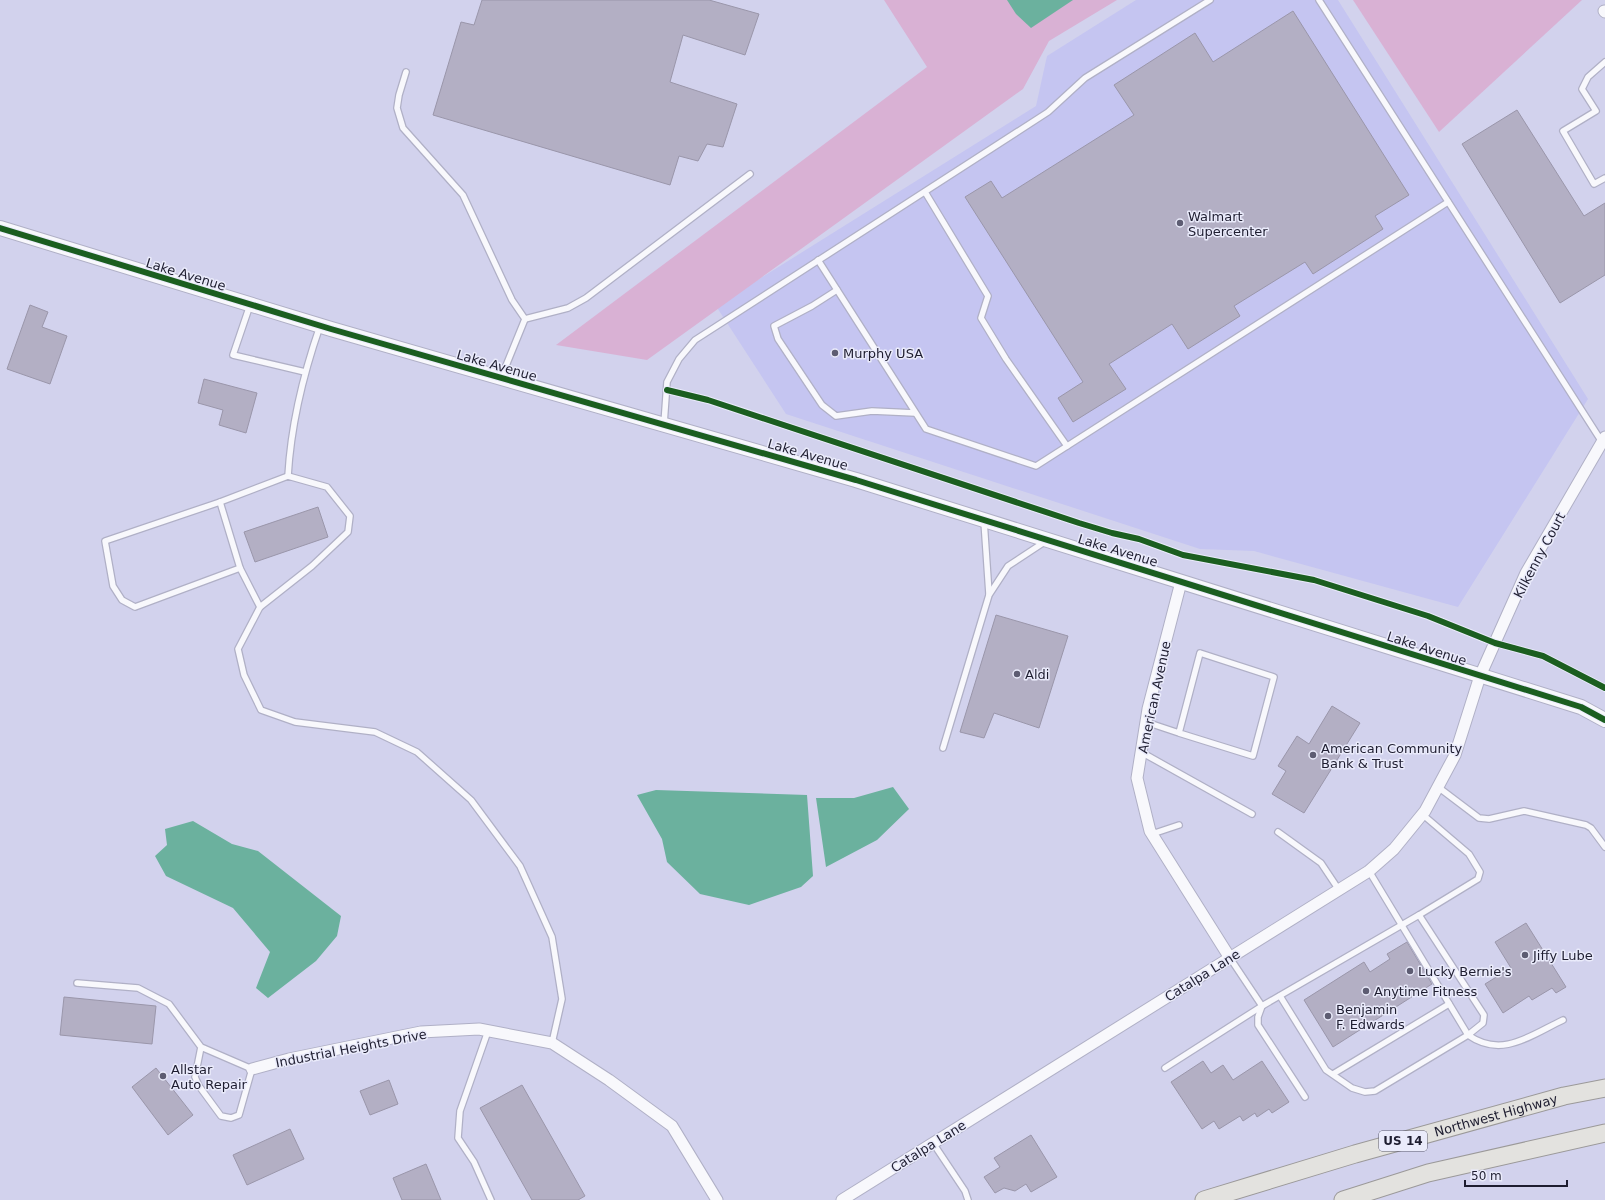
<svg xmlns="http://www.w3.org/2000/svg" width="1605" height="1200" viewBox="0 0 1605 1200" font-family="'DejaVu Sans',sans-serif">
<style>
.built{fill:#c5c5f1}
.green{fill:#d9b1d4}
.water{fill:#6bb19e}
.building{fill:#b3afc4;stroke:#9a96aa}
.lines{fill:none;stroke-linecap:round;stroke-linejoin:round}
.service-casing{stroke:#b0b0c6;stroke-width:8}
.minor-casing{stroke:#b0b0c6;stroke-width:13}
.tertiary-casing{stroke:#b0b0c6;stroke-width:16}
.primary-casing{stroke:#9b9999;stroke-width:19}
.service{stroke:#f8f8fc;stroke-width:5.5}
.minor{stroke:#f8f8fc;stroke-width:11}
.tertiary{stroke:#f8f8fc;stroke-width:14}
.primary{stroke:#e3e2df;stroke-width:17}
.cycleway-casing{stroke:#eaebfb;stroke-width:8}
.cycleway{stroke:#1b5e20;stroke-width:6}
.poi-dot{fill:#5d5c72;stroke:#eaebfb;stroke-width:1.5}
.labels{text-anchor:middle;stroke-width:3;stroke-linejoin:round;paint-order:stroke}
.shield{fill:#eaebfb;stroke:#5b5b6d;stroke-width:1}
.shield-label{font-size:12px;font-weight:bold;fill:#1e1d30}
.poi-label{font-size:13px;fill:#1e1d30;stroke:#eaebfb;text-anchor:start}
.street-label{font-size:13px;fill:#1e1d30;stroke:#eaebfb}
</style>
<rect width="100%" height="100%" fill="#d2d2ed"/>
<!-- built -->
<polygon class="built" points="1136,0 1338,0 1588,399 1458,607 1254,551 1200,549 786,414 716,306 1036,106 1047,56"/>
<!-- green -->
<g class="green">
<polygon points="884,0 1117,0 1049,41 1023,89 647,360 556,345 927,67"/>
<polygon points="1353,0 1582,0 1439,132"/>
</g>
<!-- water -->
<g class="water">
<polygon points="1007,0 1073,0 1031,28 1016,14"/>
<polygon points="893,787 909,809 877,840 826,867 816,798 854,798"/>
<polygon points="656,790 807,795 813,876 801,887 749,905 700,894 667,862 662,839 637,795"/>
<polygon points="193,821 232,844 258,851 341,916 337,936 316,961 268,998 256,988 270,952 233,908 166,876 155,856 167,845 165,829"/>
</g>
<!-- building -->
<g class="building">
<polygon points="482,0 709,0 759,14 745,55 683,35 670,82 737,104 723,147 707,144 698,161 679,156 670,185 433,115 461,22 474,25"/>
<polygon points="1293,11 1409,195 1375,216 1383,229 1313,274 1305,262 1234,306 1240,316 1188,349 1172,324 1109,364 1126,389 1073,422 1058,398 1083,382 965,197 991,181 1002,198 1134,115 1114,85 1195,33 1213,62"/>
<polygon points="1517,110 1584,216 1605,203 1605,275 1560,303 1462,144"/>
<polygon points="30,305 48,312 42,327 67,336 50,384 7,369"/>
<polygon points="204,379 257,393 246,433 219,425 223,410 198,403"/>
<polygon points="318,507 328,537 255,562 244,532"/>
<polygon points="996,615 1068,636 1039,728 994,713 984,738 960,732"/>
<polygon points="1332,706 1360,723 1304,813 1272,794 1286,771 1278,766 1297,736 1309,744"/>
<polygon points="1526,923 1566,987 1556,993 1552,988 1532,1000 1529,996 1503,1013 1485,984 1511,968 1495,942"/>
<polygon points="1407,942 1432,984 1333,1047 1304,1000 1364,962 1370,972 1390,959 1387,954"/>
<polygon points="64,997 156,1006 152,1044 60,1035"/>
<polygon points="1203,1061 1211,1073 1223,1065 1233,1080 1262,1061 1289,1102 1272,1113 1269,1109 1257,1117 1255,1113 1243,1121 1240,1116 1219,1129 1214,1121 1202,1129 1171,1082"/>
<polygon points="156,1068 193,1115 168,1135 132,1087"/>
<polygon points="389,1080 398,1104 370,1115 360,1091"/>
<polygon points="522,1085 585,1196 578,1200 532,1200 480,1108"/>
<polygon points="290,1129 304,1159 247,1185 233,1155"/>
<polygon points="1031,1135 1057,1177 1031,1192 1026,1184 1015,1191 1004,1188 995,1193 984,1177 1000,1167 994,1158"/>
<polygon points="426,1164 441,1200 402,1200 393,1178"/>
</g>
<g class="lines">
<defs>
<g id="service">
<polyline points="1319,0 1602,442"/>
<polyline points="1605,62 1588,77 1582,89 1596,111 1563,131 1594,184 1605,178"/>
<polyline points="406,72 399,95 397,108 403,128 463,195 512,300 525,319 501,378"/>
<polyline points="925,192 988,296 981,318 1006,359 1067,446"/>
<polyline points="818,260 926,429 1036,466 1448,202"/>
<polyline points="837,290 812,306 774,326 778,339 822,405 836,416 872,411 915,413"/>
<polyline points="250,305 233,355 305,372"/>
<polyline points="525,319 568,308 586,298 750,174"/>
<polyline points="664,424 667,382 679,359 695,340 1048,112 1085,78 1210,0"/>
<path d="M288 476C291 425 303 375 320 326"/>
<polyline points="220,502 240,568 260,607"/>
<polyline points="984,521 989,594"/>
<polyline points="240,568 135,607 122,600 113,586 105,541 220,502 288,476 327,487 350,516 348,532 312,566 260,607 238,649 244,675 261,710 295,722 375,732 417,752 471,800 520,866 552,937 562,999 552,1043"/>
<polyline points="1146,722 1179,733 1200,653 1274,677 1253,756 1179,733"/>
<polyline points="943,748 989,595 1008,566 1046,541"/>
<polyline points="1141,752 1252,814"/>
<polyline points="1438,787 1479,818 1489,819 1524,811 1586,825 1591,828 1605,847"/>
<polyline points="1278,832 1321,863 1339,890"/>
<polyline points="1152,834 1179,825"/>
<path d="M1419 915 1484 1015 1483 1023 1468 1035C1502 1059 1531 1035 1563 1020"/>
<polyline points="1230,958 1262,1006 1258,1017 1258,1025 1305,1097"/>
<polyline points="77,983 138,988 169,1004 201,1047 252,1069 239,1115 231,1118 221,1116 199,1086 195,1077 201,1047"/>
<polyline points="1280,996 1326,1070 1352,1088 1365,1092 1375,1091 1468,1035 1369,871"/>
<polyline points="488,1031 460,1111 458,1138 474,1162 491,1200"/>
<polyline points="1165,1068 1262,1006 1419,915 1478,879 1480,872 1469,854 1422,814"/>
<polyline points="1333,1074 1449,1004"/>
<polyline points="933,1143 965,1191 968,1200"/>
</g>
<g id="minor">
<polyline points="1604,11 1605,12"/>
<polyline points="1181,582 1148,709 1137,778 1150,831 1230,958"/>
<polyline points="252,1069 289,1059 421,1032 479,1029 552,1043 609,1080 672,1126 717,1200"/>
<polyline points="842,1200 1369,871 1394,849 1425,811 1455,755 1480,676 1526,573 1605,437"/>
</g>
<polyline id="tertiary" points="0,228 331,329 856,480 1581,707 1605,720"/>
<g id="primary">
<path id="s1" d="M1204 1200 1355 1154 1564 1096 1605 1088"/>
<polyline points="1343,1200 1428,1173 1605,1133"/>
</g>
</defs>
<!-- service casing -->
<use href="#service" class="service-casing"/>
<!-- minor casing -->
<use href="#minor" class="minor-casing"/>
<!-- tertiary casing -->
<use href="#tertiary" class="tertiary-casing"/>
<!-- primary casing -->
<use href="#primary" class="primary-casing"/>
<!-- service -->
<use href="#service" class="service"/>
<!-- minor -->
<use href="#minor" class="minor"/>
<!-- tertiary -->
<use href="#tertiary" class="tertiary"/>
<!-- primary -->
<use href="#primary" class="primary"/>
<defs>
<g id="cycleway">
<polyline points="0,228 331,329 856,480 1581,707 1605,720"/>
<polyline points="667,390 708,400 1079,523 1112,533 1139,539 1183,555 1314,580 1428,616 1495,643 1543,656 1605,688"/>
</g>
</defs>
<!-- cycleway casing -->
<use href="#cycleway" class="cycleway-casing"/>
<!-- cycleway -->
<use href="#cycleway" class="cycleway"/>
</g>
<!-- markers -->
<g class="poi-dot">
<circle cx="1180" cy="223" r="4"/>
<circle cx="835" cy="353" r="4"/>
<circle cx="1017" cy="674" r="4"/>
<circle cx="1313" cy="755" r="4"/>
<circle cx="1525" cy="955" r="4"/>
<circle cx="1410" cy="971" r="4"/>
<circle cx="1366" cy="991" r="4"/>
<circle cx="1328" cy="1016" r="4"/>
<circle cx="163" cy="1076" r="4"/>
</g>
<g class="labels">
<!-- shield labels -->
<rect class="shield" x="1379" y="1131" width="48" height="20" rx="3"/>
<g class="shield-label">
<text x="1403" y="1145">US 14</text>
</g>
<!-- poi labels -->
<g class="poi-label">
<text x="1188" y="221">Walmart<tspan x="1188" dy="15">Supercenter</tspan></text>
<text x="843" y="358">Murphy USA</text>
<text x="1025" y="679">Aldi</text>
<text x="1321" y="753">American Community<tspan x="1321" dy="15">Bank &amp; Trust</tspan></text>
<text x="1533" y="960">Jiffy Lube</text>
<text x="1418" y="976">Lucky Bernie's</text>
<text x="1374" y="996">Anytime Fitness</text>
<text x="1336" y="1014">Benjamin<tspan x="1336" dy="15">F. Edwards</tspan></text>
<text x="171" y="1074">Allstar<tspan x="171" dy="15">Auto Repair</tspan></text>
</g>
<!-- street labels -->
<g class="street-label">
<text transform="translate(186 274) rotate(17)" y="5">Lake Avenue</text>
<text transform="translate(497 365) rotate(16)" y="5">Lake Avenue</text>
<text transform="translate(808 454) rotate(16)" y="5">Lake Avenue</text>
<text transform="translate(1118 550) rotate(17)" y="5">Lake Avenue</text>
<text transform="translate(1539 555) rotate(-62)" y="5">Kilkenny Court</text>
<text transform="translate(1427 648) rotate(18)" y="5">Lake Avenue</text>
<text transform="translate(1154 697) rotate(-78)" y="5">American Avenue</text>
<text transform="translate(1202 975) rotate(-32)" y="5">Catalpa Lane</text>
<text transform="translate(351 1048) rotate(-11)" y="5">Industrial Heights Drive</text>
<text dy="5" stroke="none"><textPath href="#s1" startOffset="304">Northwest Highway</textPath></text>
<text transform="translate(928 1146) rotate(-32)" y="5">Catalpa Lane</text>
</g>
</g>
<!-- scale -->
<path d="M1465 1180v6h102v-6" fill="none" stroke="#1e1d30" stroke-width="2"/>
<text x="1471" y="1180" font-size="12" fill="#1e1d30" stroke="#eaebfb" stroke-width="3" paint-order="stroke">50 m</text>
</svg>
